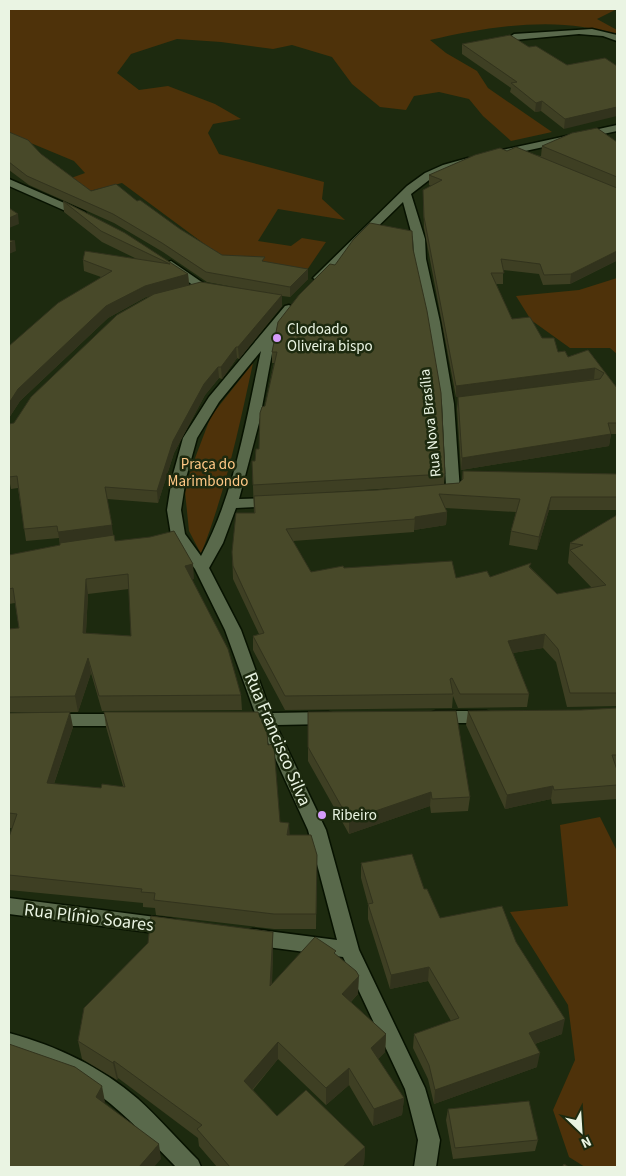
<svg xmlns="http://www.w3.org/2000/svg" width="626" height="1176" viewBox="0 0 626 1176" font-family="'Source Sans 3',sans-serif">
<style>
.green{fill:#4e320a}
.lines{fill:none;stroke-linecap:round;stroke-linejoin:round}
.minor-casing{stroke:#071200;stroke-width:3}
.minor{fill:#59694b;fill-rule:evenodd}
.wall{fill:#3e3f23;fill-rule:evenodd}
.shaded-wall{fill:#32331d}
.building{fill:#484929;stroke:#32331d;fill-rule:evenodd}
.poi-dot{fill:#d59cfb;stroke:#1d2a0f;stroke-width:2}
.labels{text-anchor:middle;stroke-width:5;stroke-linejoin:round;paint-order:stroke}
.poi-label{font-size:15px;fill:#eaf4e3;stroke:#1d2a0f;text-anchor:start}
.street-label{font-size:15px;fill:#eaf4e3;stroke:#1d2a0f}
.park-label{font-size:15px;fill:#ffc886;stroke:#1d2a0f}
.near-street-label{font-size:18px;fill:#eaf4e3;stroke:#1d2a0f}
</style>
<rect width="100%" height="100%" fill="#1d2a0f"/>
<!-- green -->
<g class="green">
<path d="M9 9H617L597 19 617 30V36C562 14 486 27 430 40L446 53 477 71 488 88 552 132 511 141 483 116 469 99 439 92 414 96 406 110 380 107 352 84 332 57 292 45 273 49 221 42 177 39 131 54 117 73 139 90 168 86 215 104 241 119 213 124 208 133 219 154 324 182 322 199 345 220 278 209 258 241 291 246 302 238 326 242 307 270 222 257 122 183 69 196 49 186 85 173 74 161 9 134Z"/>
<polygon points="617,278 617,354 610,348 570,348 531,320 516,296 579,290"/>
<path d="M253 363C239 428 225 493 201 554L189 531 185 492 192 466 211 416Z"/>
<polygon points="600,817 617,851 617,1167 585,1167 569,1157 553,1110 575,1060 568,1005 510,912 568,906 560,825"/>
</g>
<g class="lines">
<defs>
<g id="minor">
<polygon points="592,29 617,35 617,41 603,36 579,34 514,40 510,37 514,34"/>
<polygon points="617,125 617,131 502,156 497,153 502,150"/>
<polygon points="468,158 473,161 472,163 433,177 411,194 425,239 426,259 440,322 454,404 460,491 458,494 436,495 434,492 436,489 446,487 442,404 428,322 414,259 413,239 403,202 323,280 319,281 313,278 407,186 425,173 443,165"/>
<polygon points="9,179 85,212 86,214 81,217 77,216 9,186"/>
<polygon points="171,261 206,285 208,287 206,289 198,289 167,266 165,264"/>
<path d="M289 305 295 309 276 332 259 423 239 499 273 498 278 499 280 502 278 505 273 506 236 508 223 543 209 568 241 630 271 713 328 712 334 714 336 718 334 722 328 724 276 725 326 830 359 950 425 1088 440 1140 436 1167H414L418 1140 405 1089 343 957 253 945 246 943 244 937 246 931 253 929 337 940 308 830 260 725 250 723 248 719 250 715 255 713 225 630 195 569 171 535 167 510 172 478 183 438 209 397 285 306ZM261 351C246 420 235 493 201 556L185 534 181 510 186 478 197 438 219 402Z"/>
<polygon points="436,711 486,711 492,713 494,717 492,721 486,723 436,723 430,721 428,717 430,713"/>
<polygon points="51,714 126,714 132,716 134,720 132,724 126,726 51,726 45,724 43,720 45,716"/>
<polygon points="9,898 171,919 178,921 180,927 178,933 171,935 9,914"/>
<path d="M9 1033C57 1046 101 1067 138 1099 159 1118 178 1140 198 1160L201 1167H176C123 1112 85 1072 9 1051Z"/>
</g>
</defs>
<!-- minor casing -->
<use href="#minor" class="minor-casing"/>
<!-- minor -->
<use href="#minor" class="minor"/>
</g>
<!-- wall -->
<g class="wall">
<polygon points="462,44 529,47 567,65 605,58 564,129 541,111 535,112 510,92 511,88 462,54"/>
<path d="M9 132 41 154 91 191 137 201 180 229 222 255 308 269V279L290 297 282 296V306L239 359 237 358 222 379 219 378 205 395 174 453 158 503 107 499 113 535 115 541 194 579H192L241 695 242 710 102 711 91 673 78 712H9V629L19 628 15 603 9 604V555L60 545 59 538 26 541 18 488 11 489 9 479V424L14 423 150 296 146 297 108 318 20 401 9 418V346L101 277 84 271 83 260H139L102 242 64 212 63 201 188 274 189 285 249 290 207 282 163 252 114 223 29 185 9 170ZM129 589 131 636 86 633 88 594Z"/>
<polygon points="617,142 617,261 616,261 570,284 543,285 539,274 503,270 503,284 496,284 512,319 542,338 558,352 568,357 588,350 617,388 617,434 611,434 609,446 461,470 457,409 458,397 594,379 456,397 424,228 423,200 423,190 431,186 429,185 429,175 507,151 541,156 542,146"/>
<path d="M413 249 445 474 444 484 459 483 462 480 463 471 617 474V510H549L537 550 509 545 511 531 516 512 445 508 447 512 446 525 414 530V532L293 541 311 572 344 568 456 578 490 577 530 567 557 594 592 588 568 563 570 543 617 515V706L567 707 556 662 543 648 513 653 529 694 527 707 458 708 453 696 452 708 285 710 253 650V636L259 634 233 579 232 552 254 513 252 461H255L259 449 265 406 274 363H272V352L335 265ZM395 488 377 490 318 493Z"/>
<polygon points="617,708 617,799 552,804 551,799 505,809 466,725 468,711 581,710"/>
<polygon points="104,712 268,745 280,822 289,823 289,835 317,855 316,929 274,929 156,915 155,908 143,907 143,903 9,890 9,837 12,828 9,828 9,713 73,727 54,784 101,788 123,786 106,727"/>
<polygon points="308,712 470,797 468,811 431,813 430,806 349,834 308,761"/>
<polygon points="361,863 424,889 440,918 516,942 562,1034 535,1044 537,1067 434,1104 428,1079 413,1048 414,1034 451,1021 428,981 390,989 368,919 368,904 361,878"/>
<polygon points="273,950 272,985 336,955 358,994 351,1002 386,1034 385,1052 378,1059 404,1098 402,1115 373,1126 349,1085 326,1105 278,1059 253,1090 277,1116 365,1147 364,1164 361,1167 217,1167 199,1146 198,1138 118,1078 117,1080 82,1059 78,1041"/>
<polygon points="448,1109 538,1140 535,1151 453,1159 446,1120"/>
</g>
<!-- shaded-wall -->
<g class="shaded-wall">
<polygon points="542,101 541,111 535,112 536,103"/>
<polygon points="617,107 617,116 564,129 565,119"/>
<polygon points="18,214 19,224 9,228 9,218"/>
<polygon points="15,241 16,251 9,254 9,243"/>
<polygon points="617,251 616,261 570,284 571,274"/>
<polygon points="308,269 308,279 290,297 290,287"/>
<polygon points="188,274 189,285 146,297 108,318 20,401 9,418 9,403 18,389 106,306 145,286"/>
<polygon points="282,295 282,306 239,359 238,347"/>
<polygon points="236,347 237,358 222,379 221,367"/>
<polygon points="218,367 219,378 205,395 174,453 158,503 157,491 173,441 204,384"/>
<polygon points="595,368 594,379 456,397 456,386"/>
<polygon points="611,434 609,446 461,470 462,458"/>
<polygon points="551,497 549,510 537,550 539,537"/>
<polygon points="447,512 446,525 414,530 415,519 415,517"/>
<polygon points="112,525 113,537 60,544 58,532"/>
<polygon points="193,564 194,579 186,581 185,566"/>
<polygon points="86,579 88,594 85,648 83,633"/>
<polygon points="545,634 543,648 506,654 508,641"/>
<polygon points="88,658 91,673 78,712 75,696"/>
<polygon points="70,712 73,727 49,798 47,783"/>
<polygon points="553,786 551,799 505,809 507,795"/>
<polygon points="431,792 430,806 349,834 349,820"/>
<polygon points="289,823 290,838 287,835"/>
<polygon points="273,932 273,950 271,1004 270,986"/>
<polygon points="429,967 428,981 390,989 391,975"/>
<polygon points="359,976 358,994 341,1012 342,994"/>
<polygon points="565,1019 562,1034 526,1047 529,1033"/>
<polygon points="386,1034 385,1052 371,1066 371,1048"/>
<polygon points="278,1042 278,1059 245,1098 244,1081"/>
<polygon points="540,1053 537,1067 434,1104 435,1090"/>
<polygon points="114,1061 118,1078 117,1080 113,1063"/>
<polygon points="349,1068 349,1085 326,1105 326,1088"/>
<polygon points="102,1086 105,1102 99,1113 96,1097"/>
<polygon points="404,1098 402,1115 373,1126 374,1109"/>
<polygon points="159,1144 161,1159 154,1167 139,1167"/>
<polygon points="365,1147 364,1164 361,1167 343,1167"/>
</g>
<!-- building -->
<g class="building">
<polygon points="510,35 529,47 536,46 567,65 605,58 617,66 617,107 565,119 542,101 536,103 511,83 517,82 462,44"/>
<polygon points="597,128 617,142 617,177 542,146 572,133"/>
<polygon points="9,132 28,140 41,154 91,191 116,184 137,201 140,200 180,229 222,255 265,257 262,261 308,269 290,287 206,272 162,243 113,214 27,176 9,162"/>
<polygon points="516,147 617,188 617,251 571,274 544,275 540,264 501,259 504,273 491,273 512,319 530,317 542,338 554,338 558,352 565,351 568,357 588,350 617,388 617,423 608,423 611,434 462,458 458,397 600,379 604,373 595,368 456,386 424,217 423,190 442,180 429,175 475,155 500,148 507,151"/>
<polygon points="63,201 125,233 188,274 145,286 106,306 18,389 9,403 9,346 58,303 112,271 83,260 85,251 170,264 101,231"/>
<polygon points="9,208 18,214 9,218"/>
<polygon points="370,223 412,231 413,249 427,311 441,393 445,474 253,485 252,461 255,461 256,449 259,449 260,413 262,407 265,406 277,352 272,352 278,322 299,295 330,264 335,265 353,240"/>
<polygon points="9,240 15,241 9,243"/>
<polygon points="201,282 282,295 238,347 236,347 221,367 218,367 204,384 173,441 157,491 105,487 112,525 58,532 57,526 24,529 17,476 9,477 9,424 14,423 31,397 117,315 154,294"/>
<polygon points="463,471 617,474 617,497 551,497 539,537 511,531 520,499 439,494 447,512 415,517 415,519 286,529 311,572 343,566 344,568 452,561 456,578 487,571 490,577 531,563 529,567 557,594 606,585 570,550 583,545 570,543 617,515 617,693 570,693 558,649 545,634 508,641 529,694 460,694 452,678 450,679 453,694 285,696 253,636 264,633 233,566 232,552 236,513 255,513 254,496 377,490 459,483 463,479"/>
<path d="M174 531 193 564 185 566 228 649 241 695 99 696 88 658 75 696 9 697V629L19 628 13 588 9 589V555L60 545V543L114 535 115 541 150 537ZM128 574 131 636 83 633 86 579Z"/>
<polygon points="617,708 617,755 612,755 617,770 617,785 554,790 553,786 507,795 468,711 581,710"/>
<polygon points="456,711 470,797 432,799 431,792 349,820 308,747 308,712"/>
<polygon points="70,712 47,783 101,788 102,784 125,787 104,712 258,712 267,732 268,745 273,744 274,747 280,822 289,823 287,835 311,835 317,855 316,914 274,914 154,900 155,893 141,892 142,889 9,875 9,837 17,814 9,813 9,713"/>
<polygon points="412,854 424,889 427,889 440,918 502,906 516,942 565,1019 529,1033 540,1053 435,1090 429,1065 414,1034 459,1018 429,967 391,975 368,904 373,903 361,863"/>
<polygon points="151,916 273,932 270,986 315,937 336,951 334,953 356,971 359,976 342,994 386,1034 371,1048 404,1098 374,1109 349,1068 326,1088 278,1042 244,1081 277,1116 306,1090 365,1147 343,1167 230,1167 197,1129 202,1125 114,1061 113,1063 78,1041 84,1008 148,943"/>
<polygon points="9,1044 75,1067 102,1086 96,1097 159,1144 139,1167 9,1167"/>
<polygon points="529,1101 538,1140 455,1148 448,1109"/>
<polygon points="564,1164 569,1167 562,1167"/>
</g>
<!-- markers -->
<g class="poi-dot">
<circle cx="277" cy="338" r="5"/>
<circle cx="322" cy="815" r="5"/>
</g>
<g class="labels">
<!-- poi labels -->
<g class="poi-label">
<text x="287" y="334">Clodoado<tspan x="287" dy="17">Oliveira bispo</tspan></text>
<text x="332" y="820">Ribeiro</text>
</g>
<!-- street labels -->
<g class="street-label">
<text transform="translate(430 423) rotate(-96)" y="5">Rua Nova Brasília</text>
</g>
<!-- park labels -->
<g class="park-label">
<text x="208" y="469">Praça do<tspan x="208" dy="17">Marimbondo</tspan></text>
</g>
<!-- near-street labels -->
<g class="near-street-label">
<text transform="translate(278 739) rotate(67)" y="6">Rua Francisco Silva</text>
<text transform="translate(89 917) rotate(7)" y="6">Rua Plínio Soares</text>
</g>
</g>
<!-- border -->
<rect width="626" height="1176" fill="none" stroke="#eaf4e3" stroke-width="20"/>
<!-- north arrow -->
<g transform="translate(581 1131) rotate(155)" stroke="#1d2a0f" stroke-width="4" paint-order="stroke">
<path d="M0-4L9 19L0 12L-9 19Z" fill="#eaf4e3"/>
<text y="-8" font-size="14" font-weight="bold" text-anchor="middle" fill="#eaf4e3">N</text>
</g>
</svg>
